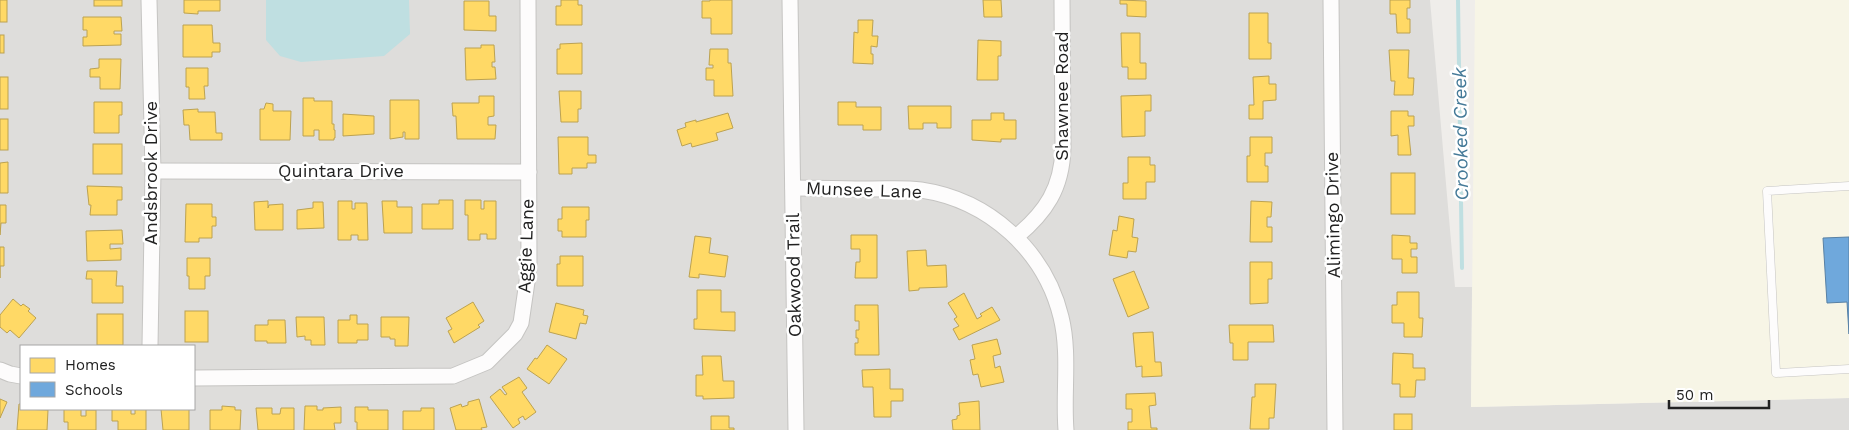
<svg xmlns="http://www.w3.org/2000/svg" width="1849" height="430" viewBox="0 0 1849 430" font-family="'Work Sans',sans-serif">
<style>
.residential{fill:#dedddb;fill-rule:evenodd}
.education{fill:#f7f5e6}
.water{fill:#bfdfe1}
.homes{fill:#ffd966;stroke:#bca251}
.schools{fill:#6fa8dc;stroke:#5880a4}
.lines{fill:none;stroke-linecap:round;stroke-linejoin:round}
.stream{stroke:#bfdfe1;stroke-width:4}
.service-casing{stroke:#c5c4c2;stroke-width:9}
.minor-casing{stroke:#c5c4c2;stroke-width:17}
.service{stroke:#fdfcfc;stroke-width:8}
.minor{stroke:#fdfcfc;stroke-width:15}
.labels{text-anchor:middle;stroke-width:5;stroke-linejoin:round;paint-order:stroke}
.street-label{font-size:18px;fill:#212121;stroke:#fff}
.water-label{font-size:19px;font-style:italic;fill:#457a98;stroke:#fff}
</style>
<rect width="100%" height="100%" fill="#efedea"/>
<!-- residential -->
<path class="residential" d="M0 0H1430L1455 287H1472L1471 407 1849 398V430H0ZM21 346H194V409H21Z"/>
<!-- education -->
<polygon class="education" points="1475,0 1849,0 1849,398 1471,407"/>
<!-- water -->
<polygon class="water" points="266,0 409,0 410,34 384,56 301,62 280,56 266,40"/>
<!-- homes -->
<g class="homes">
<rect x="0" y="0" width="7" height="22"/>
<rect x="94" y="0" width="28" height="6"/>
<polygon points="184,0 220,0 220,11 198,11 198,14 184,13"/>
<polygon points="561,0 578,0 578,5 582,5 582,25 556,25 556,6 561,6"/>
<polygon points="710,0 732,0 732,34 711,34 711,18 702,18 702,1 710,1"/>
<polygon points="983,0 1001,0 1002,17 984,17"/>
<polygon points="1120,0 1146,1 1146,17 1127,16 1127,4 1120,4"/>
<polygon points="1390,0 1410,0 1410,8 1407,8 1407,19 1410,19 1410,33 1397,33 1396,14 1390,14"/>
<polygon points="464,1 489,1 489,16 496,16 496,31 464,30"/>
<polygon points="1249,13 1268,13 1268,43 1271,43 1271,59 1249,59"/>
<polygon points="83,17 121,17 122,31 114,31 114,34 121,34 121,45 83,46 83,37 87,37 87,30 83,30"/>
<polygon points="858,20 873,20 872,36 878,36 877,47 871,46 871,54 873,54 873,64 853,63 854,32 858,33"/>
<polygon points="183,25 212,25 213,43 220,43 220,52 212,52 212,57 183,57"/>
<polygon points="1121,33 1140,33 1140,63 1146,63 1146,79 1128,79 1128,67 1122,67"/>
<rect x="0" y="35" width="4" height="18"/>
<polygon points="978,40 1001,41 1001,56 998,56 998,80 977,80"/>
<polygon points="582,43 582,74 557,74 557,49 560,49 560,44"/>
<polygon points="481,45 494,45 495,62 492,62 492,67 495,67 496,79 466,80 465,48 481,48"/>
<polygon points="710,49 728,49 728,63 731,63 733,96 714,96 714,80 706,80 706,68 713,68 713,65 709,65"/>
<polygon points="1389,50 1409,50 1408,78 1414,78 1413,95 1394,95 1395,81 1391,81"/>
<polygon points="99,59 121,59 120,89 100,89 100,77 90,77 90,69 99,68"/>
<polygon points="186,68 208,68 208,86 204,86 205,99 189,99 189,87 186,87"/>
<polygon points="1269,76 1269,84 1276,84 1276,100 1263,101 1263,119 1249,119 1249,105 1254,105 1253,77"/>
<rect x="0" y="77" width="8" height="32"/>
<polygon points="559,91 581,91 581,109 578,109 578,122 561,122"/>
<polygon points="1151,95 1151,111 1145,111 1145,136 1122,137 1121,96"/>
<polygon points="479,96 494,96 494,116 488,117 488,125 496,125 495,139 457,139 456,116 453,116 452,103 479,103"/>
<polygon points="303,98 314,98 314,101 332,101 332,124 334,124 334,130 335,130 335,138 334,138 334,140 319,140 319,130 314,130 314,136 303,136"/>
<polygon points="390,100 419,100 419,139 405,139 405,132 403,132 403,137 390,139"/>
<polygon points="94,102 122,102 122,115 119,115 119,133 94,133"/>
<polygon points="838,102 856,102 856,107 881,107 881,130 863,130 863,125 838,125"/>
<polygon points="266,103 273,104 273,111 291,111 290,140 260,140 260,109 264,109"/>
<polygon points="908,106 951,106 951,128 937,128 937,123 923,123 923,129 909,129"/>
<polygon points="198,109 198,112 215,112 216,133 222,133 222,140 190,140 189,125 184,125 183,110"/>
<polygon points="1391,111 1408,111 1408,116 1414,116 1414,126 1408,126 1411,155 1398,155 1398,135 1391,136"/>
<polygon points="728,113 733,128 716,133 718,140 692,147 691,143 682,146 677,130 686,127 685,123 696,120 696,122"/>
<polygon points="991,113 1004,113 1004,120 1016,120 1016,139 1001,139 1001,142 972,140 972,120 991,120"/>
<polygon points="343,114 374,116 374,134 343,136"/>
<rect x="0" y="119" width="8" height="31"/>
<polygon points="558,137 588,137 588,155 596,155 596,163 587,163 587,168 572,168 572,174 559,174"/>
<polygon points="1250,137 1272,137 1272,153 1265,153 1265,166 1268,166 1268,182 1247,182 1247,156 1250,156"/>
<rect x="93" y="144" width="29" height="30"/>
<polygon points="1128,157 1150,157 1150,165 1155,165 1155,182 1146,182 1146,199 1123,199 1123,183 1128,183"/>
<polygon points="8,162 8,193 0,193 0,163"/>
<rect x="1391" y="173" width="24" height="41"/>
<polygon points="87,186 122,187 122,200 117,200 117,215 90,215 91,205 89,205"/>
<polygon points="439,200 453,200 453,229 422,229 422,204 439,204"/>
<polygon points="465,200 481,200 481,209 484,209 484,201 496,201 496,239 487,239 487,234 480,234 480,240 468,240 468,215 465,215"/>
<polygon points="268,201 268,208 269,205 283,204 283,230 255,230 254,202"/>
<polygon points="338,201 352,201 352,209 355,209 355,203 367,203 368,240 358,240 358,235 351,235 351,240 338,240"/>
<polygon points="382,201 397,201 397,207 412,207 412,233 384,233"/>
<polygon points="1251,201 1272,202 1271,217 1267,217 1267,227 1272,227 1272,242 1250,242"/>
<polygon points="313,202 323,202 324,228 297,229 297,210 313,208"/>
<polygon points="186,204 212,204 212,217 216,217 216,226 212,226 212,238 199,238 199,242 185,242"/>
<polygon points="0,205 6,205 6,223 1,223 0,235"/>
<polygon points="562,207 589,207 589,220 586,220 586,237 562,237 562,231 558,231 558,219 562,219"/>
<polygon points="1119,216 1134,219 1132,237 1138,238 1136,252 1128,251 1127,258 1109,255 1113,230 1117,231"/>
<polygon points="122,230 123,244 110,244 110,249 121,248 121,260 87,261 86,231"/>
<polygon points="851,235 877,235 877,278 855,278 856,262 860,262 860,249 851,249"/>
<polygon points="1392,235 1410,236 1410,243 1417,243 1417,249 1411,249 1411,257 1417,257 1417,273 1402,273 1402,259 1392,259"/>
<polygon points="695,236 711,238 709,253 728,256 725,277 699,274 699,278 689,277"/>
<polygon points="0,247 4,247 4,266 0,266 0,278"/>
<polygon points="926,250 927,266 946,265 947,287 919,288 919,290 909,291 907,251"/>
<polygon points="560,256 583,256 583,286 557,286 557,264 560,264"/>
<polygon points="187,258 210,258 210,276 205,276 205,289 189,289 189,276 187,276"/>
<polygon points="1250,262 1272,262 1272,279 1268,279 1268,303 1250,304"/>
<polygon points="87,271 117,271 116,286 123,286 123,303 92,303 92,279 86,279"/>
<polygon points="1134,271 1149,308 1128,317 1113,279"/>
<polygon points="697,290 721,290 721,312 735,312 735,331 694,329 694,319 697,319"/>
<polygon points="1397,292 1419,292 1419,318 1423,318 1422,337 1404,337 1404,323 1392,323 1392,305 1397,305"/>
<polygon points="964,293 977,319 982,316 980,314 992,307 1000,320 959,340 953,329 959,326 954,319 957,317 948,303"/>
<polygon points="13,299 21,306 23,304 30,309 28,311 36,318 19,338 10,330 7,333 0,327 0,315"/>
<polygon points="473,302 484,321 478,325 480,327 454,343 448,331 452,329 446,318"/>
<polygon points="556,303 584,310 583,315 588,316 586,324 580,323 576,339 549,332"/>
<polygon points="855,305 878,305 879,355 855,355 855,343 858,343 858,338 856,338 856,330 859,330 859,321 855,321"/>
<rect x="185" y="311" width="23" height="31"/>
<rect x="97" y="314" width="26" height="31"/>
<polygon points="350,315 357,315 357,324 368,324 368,340 357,340 357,343 338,343 338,320 350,320"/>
<polygon points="296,317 324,317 325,345 311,345 311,340 305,340 305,336 297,337"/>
<polygon points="381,317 409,317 408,346 395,346 395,339 390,339 390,337 381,337"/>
<polygon points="268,320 285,320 286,343 267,343 267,341 255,341 255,325 268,325"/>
<polygon points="1229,325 1273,325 1274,342 1248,342 1248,360 1233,360 1233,343 1230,343"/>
<polygon points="1153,332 1155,362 1161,362 1162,376 1142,377 1142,366 1136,367 1133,333"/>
<polygon points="997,339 1001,354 993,356 995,368 1000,366 1004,382 981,387 978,374 973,375 970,360 975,359 972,345"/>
<polygon points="547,345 567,359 549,384 527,369 535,358 537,359"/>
<polygon points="1393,353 1413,354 1413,368 1425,368 1425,380 1416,380 1415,397 1400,397 1400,384 1392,384"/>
<polygon points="702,356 721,356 723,381 734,381 734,398 703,399 703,396 696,396 696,375 703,375"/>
<polygon points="890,369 890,389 903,389 903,401 891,401 891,417 874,417 873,387 863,387 862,370"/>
<polygon points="519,377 527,388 522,392 536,412 525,420 523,416 518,419 520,423 513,428 490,397 500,389 505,395 507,394 502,387"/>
<polygon points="1255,384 1276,384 1274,418 1269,418 1269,429 1250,429 1252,397 1255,397"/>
<polygon points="1155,393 1156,405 1149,406 1151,428 1157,428 1157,430 1128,430 1128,422 1132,422 1132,409 1126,409 1126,394"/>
<polygon points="0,399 7,402 0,418"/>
<polygon points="479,399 487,427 481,428 482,430 456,430 450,408 461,404 462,407 468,405 468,402"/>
<polygon points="979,401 980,430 953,430 952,420 957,419 957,416 960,415 959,403"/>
<polygon points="19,404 21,404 21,409 48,410 47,430 17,430"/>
<polygon points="222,406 235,407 235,410 241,410 240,430 210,430 210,410 222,410"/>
<polygon points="305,406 317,406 317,410 323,410 323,408 341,407 341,423 334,423 335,430 304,430"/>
<polygon points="355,407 368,407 368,410 388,410 388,430 357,430 357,422 355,422"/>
<polygon points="256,408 272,408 272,414 280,414 281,408 294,408 294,430 258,430"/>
<polygon points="421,408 434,408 434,430 403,430 403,411 421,411"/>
<polygon points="64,409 81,409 81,416 86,416 86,410 96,410 96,430 68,430 68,422 64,422"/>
<polygon points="112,409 131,409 131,414 135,414 135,409 146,409 146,430 118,430 118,421 112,421"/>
<polygon points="161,409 189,409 189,430 163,430"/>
<rect x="1394" y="414" width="18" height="16"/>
<polygon points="711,416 729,416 729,428 734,428 734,430 711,430"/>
</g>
<!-- schools -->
<polygon class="schools" points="1849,237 1849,334 1847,302 1827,303 1823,238"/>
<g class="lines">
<!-- stream -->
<polyline class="stream" points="1458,0 1462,268"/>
<defs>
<polyline id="service" points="1849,186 1767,191 1776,373 1849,369"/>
<g id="minor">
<polyline points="149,0 153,171 150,346"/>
<polyline points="790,0 796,430"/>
<polyline points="1331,0 1335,430"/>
<polyline points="153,171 529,172"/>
<path d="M793 188C819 188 846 189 872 189 889 189 905 188 921 190 989 200 1045 251 1061 317 1070 353 1063 393 1066 430"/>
<path d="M1016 237C1046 212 1062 188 1063 148L1062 0"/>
<polyline points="0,370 10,374 21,376"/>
<polyline points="194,378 453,376 487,362 515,334 521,323 529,268 528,0"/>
</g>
</defs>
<!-- service casing -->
<use href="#service" class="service-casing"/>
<!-- minor casing -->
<use href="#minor" class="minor-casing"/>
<!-- service -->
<use href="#service" class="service"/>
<!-- minor -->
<use href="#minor" class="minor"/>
</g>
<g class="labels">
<!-- street labels -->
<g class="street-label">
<text transform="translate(1062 96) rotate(-90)" y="6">Shawnee Road</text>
<text x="341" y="177">Quintara Drive</text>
<text transform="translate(151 173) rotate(-90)" y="6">Andsbrook Drive</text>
<text transform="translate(864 190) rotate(2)" y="6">Munsee Lane</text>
<text transform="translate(1333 215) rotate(-91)" y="6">Alimingo Drive</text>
<text transform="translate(526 246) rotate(-88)" y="6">Aggie Lane</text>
<text transform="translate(794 275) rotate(-91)" y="6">Oakwood Trail</text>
</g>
<!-- water labels -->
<g class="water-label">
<text transform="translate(1460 134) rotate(-91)" y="7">Crooked Creek</text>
</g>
</g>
<!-- legend -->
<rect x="20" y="345" width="175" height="65" fill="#ffffff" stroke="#a6a6a6"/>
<rect x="30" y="358" width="25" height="15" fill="#ffd966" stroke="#a6a6a6"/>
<text x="65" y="370" font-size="15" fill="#212121">Homes</text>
<rect x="30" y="382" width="25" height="15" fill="#6fa8dc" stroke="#a6a6a6"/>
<text x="65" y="395" font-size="15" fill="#212121">Schools</text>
<!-- scale -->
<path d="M1669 400v8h100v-8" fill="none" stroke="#212121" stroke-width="2.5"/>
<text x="1676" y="400" font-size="15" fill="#212121" stroke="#ffffff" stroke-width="4" paint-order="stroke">50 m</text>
</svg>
